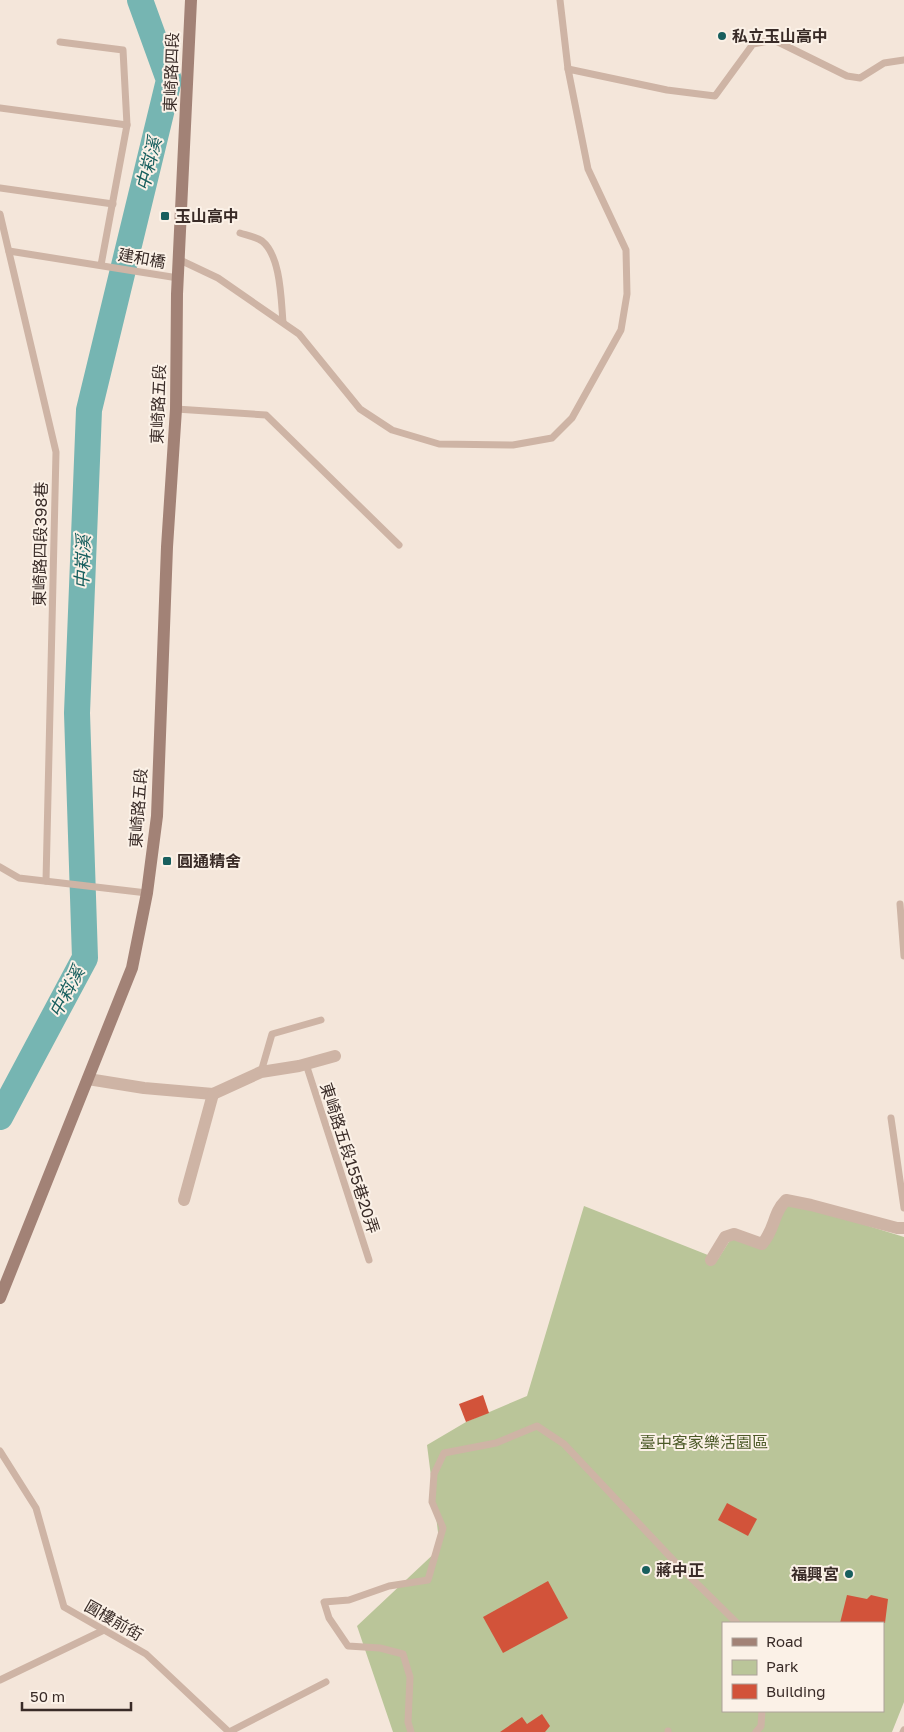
<svg xmlns="http://www.w3.org/2000/svg" width="904" height="1732" viewBox="0 0 904 1732" font-family="'Golos Text','Noto Sans TC',sans-serif">
<style>
.green{fill:#bac599;fill-rule:evenodd}
.lines{fill:none;stroke-linecap:round;stroke-linejoin:round}
.river{stroke:#76b5b2;stroke-width:26}
.building{fill:#d2533a}
.lane{stroke:#ceb4a5;stroke-width:7}
.street{stroke:#ceb4a5;stroke-width:12}
.secondary{stroke:#a28276;stroke-width:12}
.poi-dot{fill:#185f5e;stroke:#fbf1e7;stroke-width:2}
.labels{text-anchor:middle;stroke-width:4;stroke-linejoin:round;paint-order:stroke}
.poi-label{font-size:16px;font-weight:bold;fill:#392b27;stroke:#fbf1e7;text-anchor:start}
.street-label{font-size:16px;fill:#392b27;stroke:#fbf1e7}
.park-label{font-size:16px;fill:#4c5a28;stroke:#fbf1e7}
.water-label{font-size:18px;font-style:italic;fill:#185f5e;stroke:#fbf1e7}
</style>
<rect width="100%" height="100%" fill="#f4e6da"/>
<!-- green -->
<path class="green" d="M788 1201 904 1237V1702L892 1732H393L357 1626 440 1548 427 1445 466 1422 527 1396 584 1206 718 1259 732 1237 766 1247ZM723 1623H883V1711H723Z"/>
<g class="lines">
<!-- river -->
<polyline class="river" points="0,1117 85,958 77,713 89,410 169,80 140,0"/>
</g>
<!-- building -->
<g class="building">
<polygon points="483,1395 489,1413 466,1422 459,1404"/>
<polygon points="727,1503 757,1519 748,1536 718,1520"/>
<polygon points="548,1581 568,1618 503,1653 483,1617"/>
<polygon points="847,1595 867,1599 871,1595 888,1599 885,1623 840,1623"/>
<polygon points="542,1714 550,1726 545,1732 500,1732 522,1717 527,1724"/>
</g>
<g class="lines">
<!-- lane -->
<g class="lane">
<polyline points="560,0 568,69"/>
<polyline points="60,42 123,50 127,125 101,265"/>
<polyline points="0,108 127,125"/>
<polyline points="0,188 113,204"/>
<polyline points="0,214 56,452 46,881"/>
<path d="M240 233C246 235 256 237 262 241 281 256 281 300 283 322"/>
<polyline points="9,251 178,278"/>
<polyline points="180,260 218,278 299,334 360,409 392,430 439,444 513,445 552,438 572,418 621,330 627,294 626,250 588,169 568,69 667,90 715,96 753,44 774,40 847,76 860,78 884,63 904,60"/>
<polyline points="176,409 266,415 399,545"/>
<polyline points="0,867 19,878 147,893"/>
<polyline points="900,904 904,956"/>
<polyline points="306,1064 369,1260"/>
<polyline points="261,1072 272,1034 321,1020"/>
<polyline points="891,1118 904,1208"/>
<polyline points="0,1451 36,1508 64,1607 146,1654 229,1732"/>
<polyline points="0,1680 104,1630"/>
<polyline points="668,1731 668,1732"/>
<polyline points="229,1732 326,1682"/>
<polyline points="411,1732 408,1722 410,1677 403,1654 380,1648 348,1646 329,1618 324,1602 349,1600 389,1586 428,1580 443,1528 432,1502 434,1474 444,1453 496,1443 537,1426 564,1444 676,1563 737,1623"/>
<polyline points="756,1732 761,1726 762,1711"/>
<polyline points="903,1732 904,1730"/>
</g>
<!-- street -->
<g class="street">
<polyline points="88,1079 144,1088 213,1094 261,1072 299,1066 335,1056"/>
<polyline points="184,1200 213,1094"/>
<path d="M711 1260 725 1237 734 1234 762 1244C776 1228 772 1214 786 1200L811 1205 897 1228H904"/>
</g>
<!-- secondary -->
<polyline class="secondary" points="0,1298 132,968 147,893 157,816 167,547 176,409 177,294 191,0"/>
</g>
<!-- markers -->
<g class="poi-dot">
<circle cx="722" cy="36" r="5"/>
<rect x="160" y="211" width="10" height="10" rx="2.5"/>
<rect x="162" y="856" width="10" height="10" rx="2.5"/>
<circle cx="646" cy="1570" r="5"/>
<circle cx="849" cy="1574" r="5"/>
</g>
<g class="labels">
<!-- poi labels -->
<g class="poi-label">
<text x="732" y="42">私立玉山高中</text>
<text x="175" y="222">玉山高中</text>
<text x="177" y="867">圓通精舍</text>
<text x="656" y="1576">蔣中正</text>
<text x="839" y="1580" text-anchor="end">福興宮</text>
</g>
<!-- street labels -->
<g class="street-label">
<text transform="translate(171 72) rotate(-88)" y="6">東崎路四段</text>
<text transform="translate(142 258) rotate(10)" y="6">建和橋</text>
<text transform="translate(158 404) rotate(-88)" y="6">東崎路五段</text>
<text transform="translate(40 544) rotate(-89)" y="6">東崎路四段398巷</text>
<text transform="translate(138 808) rotate(-86)" y="6">東崎路五段</text>
<text transform="translate(350 1158) rotate(72)" y="6">東崎路五段155巷20弄</text>
<text transform="translate(114 1620) rotate(30)" y="6">圓樓前街</text>
</g>
<!-- park labels -->
<g class="park-label">
<text x="704" y="1448">臺中客家樂活園區</text>
</g>
<!-- water labels -->
<g class="water-label">
<text transform="translate(149 164) rotate(-76)" y="6">中嵙溪</text>
<text transform="translate(83 562) rotate(-88)" y="6">中嵙溪</text>
<text transform="translate(67 992) rotate(-62)" y="6">中嵙溪</text>
</g>
</g>
<!-- legend -->
<rect x="722" y="1622" width="162" height="90" fill="#fbf1e7" stroke="#ada29a"/>
<rect x="732" y="1638" width="25" height="8" fill="#a28276" stroke="#ada29a"/>
<text x="766" y="1647" font-size="15" fill="#392b27">Road</text>
<rect x="732" y="1660" width="25" height="15" fill="#bac599" stroke="#ada29a"/>
<text x="766" y="1672" font-size="15" fill="#392b27">Park</text>
<rect x="732" y="1684" width="25" height="15" fill="#d2533a" stroke="#ada29a"/>
<text x="766" y="1697" font-size="15" fill="#392b27">Building</text>
<!-- scale -->
<path d="M22 1702v8h109v-8" fill="none" stroke="#392b27" stroke-width="2.5"/>
<text x="30" y="1702" font-size="15" fill="#392b27" stroke="#fbf1e7" stroke-width="4" paint-order="stroke">50 m</text>
</svg>
